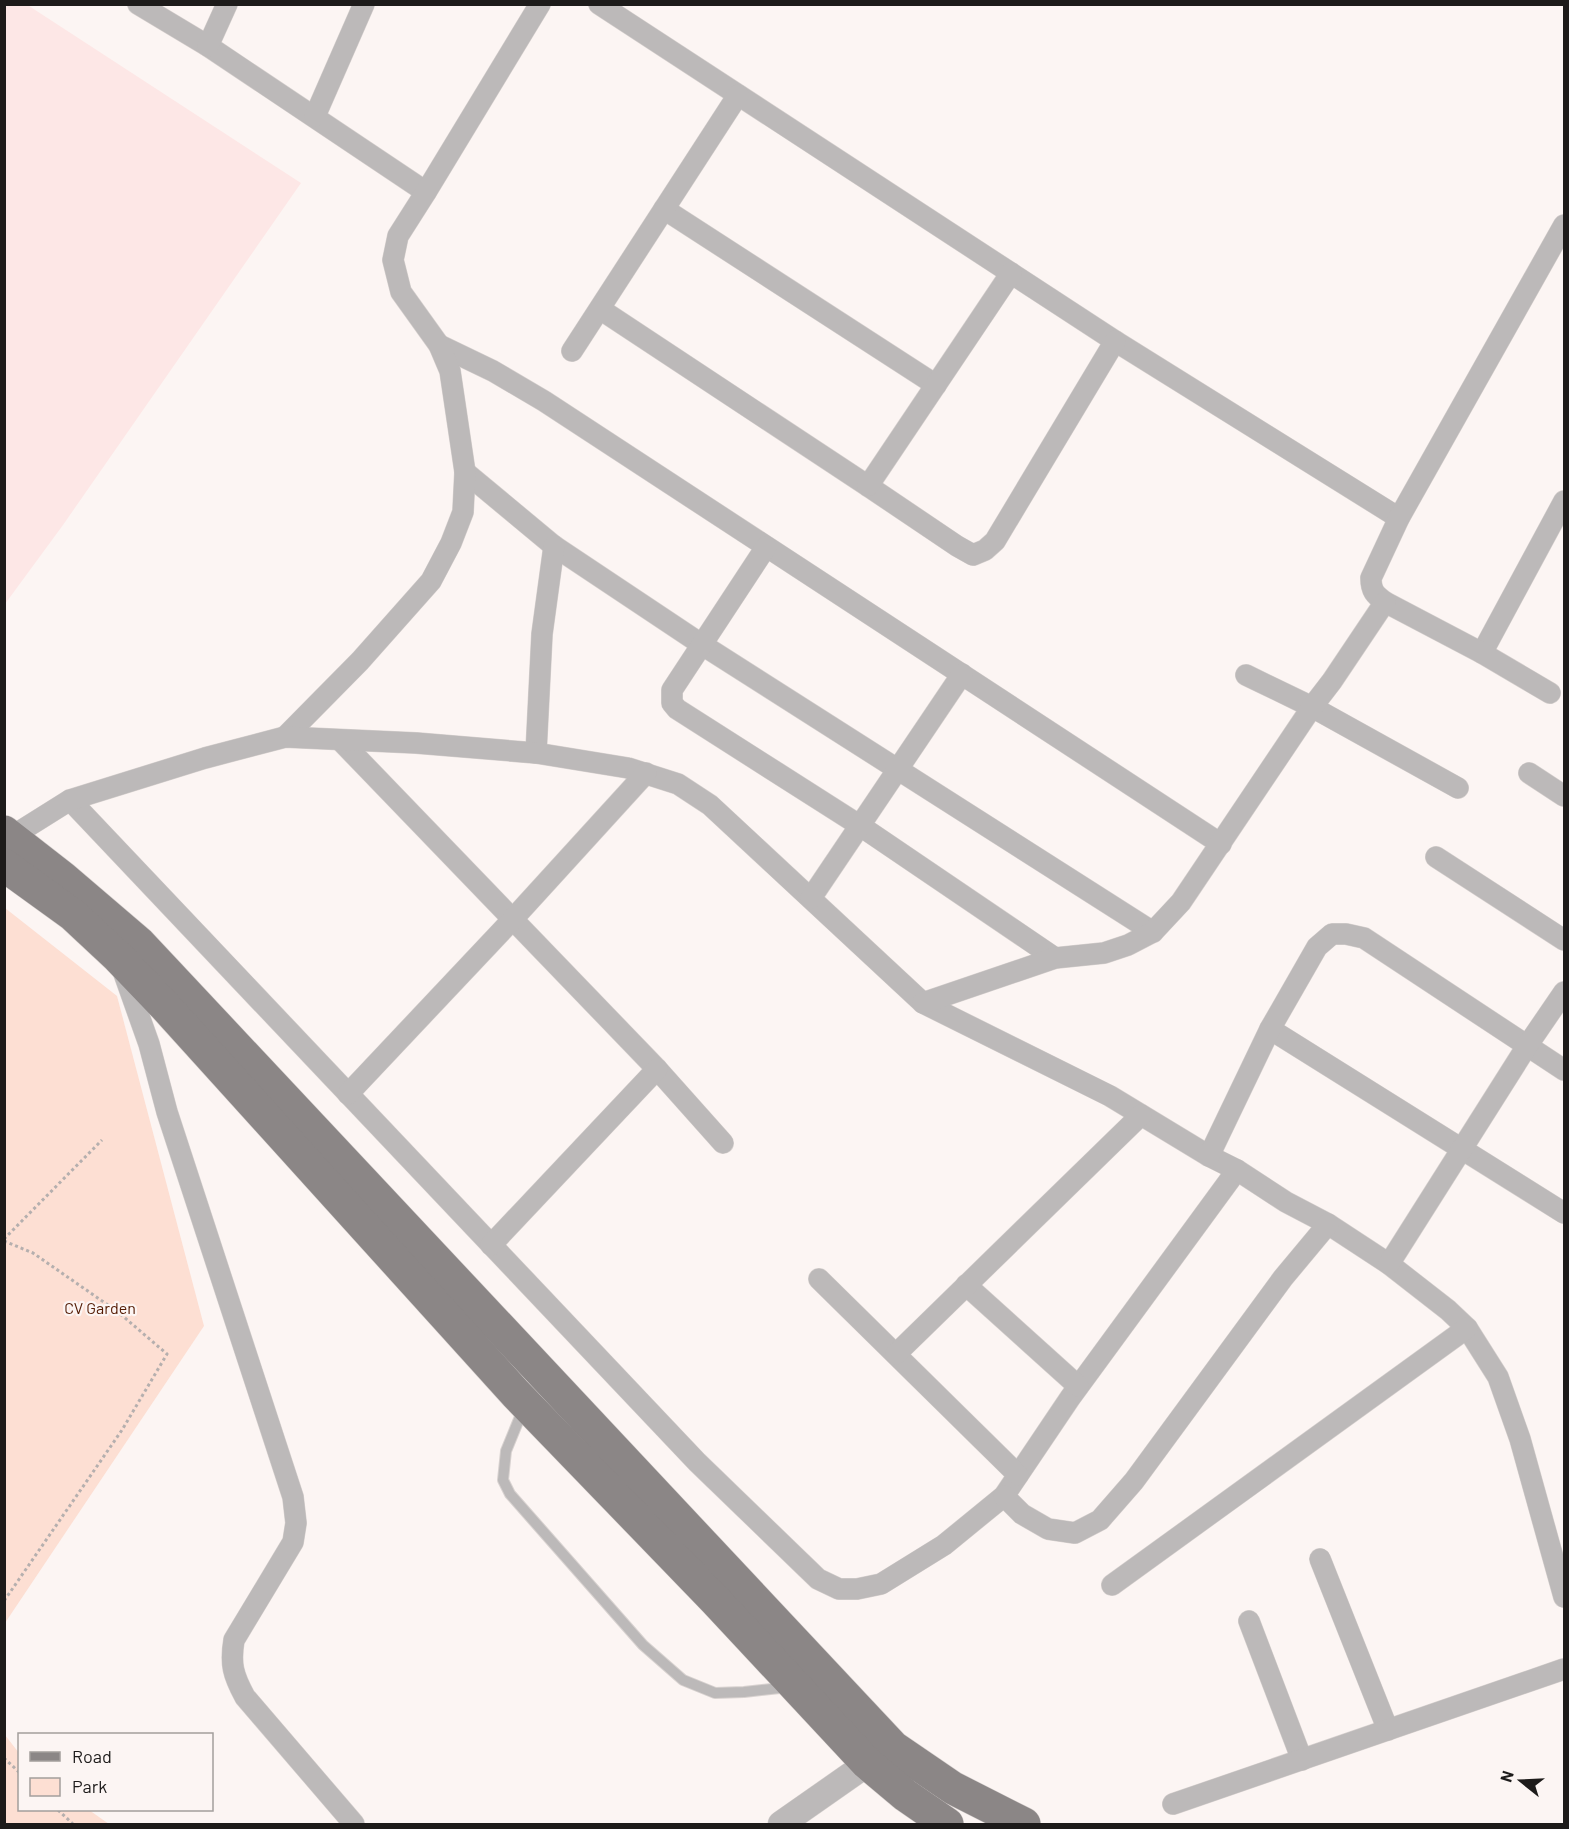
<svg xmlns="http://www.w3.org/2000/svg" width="1569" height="1829" viewBox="0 0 1569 1829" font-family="Barlow,sans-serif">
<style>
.education{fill:#fde7e6}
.green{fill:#fddfd3}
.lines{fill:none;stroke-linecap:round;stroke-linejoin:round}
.service-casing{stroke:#d8d2d0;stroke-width:12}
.minor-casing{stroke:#d8d2d0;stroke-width:22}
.tertiary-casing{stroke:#d8d2d0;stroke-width:27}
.primary-casing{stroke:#d8d2d0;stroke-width:34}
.path{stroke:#b5afae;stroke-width:3;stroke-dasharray:3 3;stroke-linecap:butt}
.service{stroke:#bcb9b9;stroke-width:10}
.minor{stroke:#bcb9b9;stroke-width:21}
.tertiary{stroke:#bcb9b9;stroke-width:26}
.primary{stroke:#8b8686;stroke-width:33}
.labels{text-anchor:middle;stroke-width:4.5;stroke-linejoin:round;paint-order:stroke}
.park-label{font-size:16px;fill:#521900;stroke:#fcf5f3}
</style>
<rect width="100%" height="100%" fill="#fcf5f3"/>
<!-- education -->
<polygon class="education" points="26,4 301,183 63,525 5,604 4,5"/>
<!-- green -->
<g class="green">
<polygon points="5,908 117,996 204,1326 5,1623"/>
<polygon points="5,1735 19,1753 20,1810 89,1810 109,1824 5,1824"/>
</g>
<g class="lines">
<defs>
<polyline id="service" points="524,1407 506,1451 503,1480 510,1494 643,1645 683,1680 715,1693 744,1692 789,1687"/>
<g id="minor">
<polyline points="138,4 208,46 426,192"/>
<polyline points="599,4 1115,341 1399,518"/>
<polyline points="208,46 227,4"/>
<polyline points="315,116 364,4"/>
<polyline points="664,209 936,385"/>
<polyline points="600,309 868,486 957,546 973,555 985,550 995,541 1115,341"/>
<polyline points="439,345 493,371 544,401 1221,844"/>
<polyline points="572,351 738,95"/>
<polyline points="465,472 554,546 701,644 1153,932"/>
<polyline points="868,486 1011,273"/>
<polyline points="766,547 672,690 672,703 677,709 859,825 1055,958"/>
<polyline points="1482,653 1564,501"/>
<polyline points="1246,675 1312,707 1458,788"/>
<path d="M1550 693 1482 653 1385 602C1375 595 1371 591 1371 578L1399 518 1564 225"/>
<polyline points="285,737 360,661 431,581 451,543 463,512 465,472 450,371 439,345 401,292 393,260 398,236 426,192 540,4"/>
<polyline points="340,740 657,1069 723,1143"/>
<polyline points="536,753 542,634 554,546"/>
<polyline points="1529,773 1564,796"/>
<polyline points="70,800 697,1462 818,1579 839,1589 857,1589 881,1584 944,1545 1004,1496 1070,1398 1237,1170"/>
<polyline points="5,845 11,837 70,800 205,758 285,737 416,743 536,753 628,768 678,784 710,805 923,1003 1110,1096 1209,1156 1237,1170 1286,1202 1328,1224 1389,1264 1448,1310 1467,1328 1498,1377 1520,1439 1564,1597"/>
<polyline points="1436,857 1564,940"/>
<polyline points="811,898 962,674"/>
<path d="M122 968 149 1044 167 1112 293 1497 296 1523 293 1542 234 1640C230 1664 233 1675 245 1697L354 1824"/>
<polyline points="923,1003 1055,958 1104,953 1128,945 1153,932 1181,902 1312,707 1332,681 1385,602"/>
<polyline points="1270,1029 1564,1213"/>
<polyline points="348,1094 512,920 646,773"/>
<polyline points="1209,1156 1270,1029 1317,947 1332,934 1346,934 1364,938 1564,1070"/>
<polyline points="491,1245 657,1069"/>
<polyline points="1389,1264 1527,1046 1564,992"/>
<polyline points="819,1279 1018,1475"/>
<polyline points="966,1285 1078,1386"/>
<polyline points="896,1354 1141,1115"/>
<polyline points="1004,1496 1022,1514 1048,1529 1075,1533 1100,1520 1134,1481 1283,1278 1328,1224"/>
<polyline points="1320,1559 1388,1730"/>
<polyline points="1112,1585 1467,1328"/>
<polyline points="1249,1621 1302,1760"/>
<polyline points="1173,1804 1564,1669"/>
</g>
<polyline id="tertiary" points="781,1824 881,1754"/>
<g id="primary">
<polyline points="4,832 63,878 139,943 893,1747 953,1788 1024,1824"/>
<polyline points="4,865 73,915 118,957 164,1005 516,1394 715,1600 867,1763 905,1795 947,1824"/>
</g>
</defs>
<!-- service casing -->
<use href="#service" class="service-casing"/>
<!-- minor casing -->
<use href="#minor" class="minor-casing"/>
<!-- tertiary casing -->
<use href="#tertiary" class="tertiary-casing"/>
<!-- primary casing -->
<use href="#primary" class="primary-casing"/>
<!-- path -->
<g class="path">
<polyline points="4,1239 102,1140"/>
<polyline points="4,1241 33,1253 118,1312 167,1354 122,1430 4,1601"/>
<polyline points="4,1758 20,1773"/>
<polyline points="58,1810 73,1824"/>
</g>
<!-- service -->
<use href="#service" class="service"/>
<!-- minor -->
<use href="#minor" class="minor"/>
<!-- tertiary -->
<use href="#tertiary" class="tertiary"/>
<!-- primary -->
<use href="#primary" class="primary"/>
</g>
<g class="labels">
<!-- park labels -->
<g class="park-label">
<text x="100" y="1314">CV Garden</text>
</g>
</g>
<!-- border -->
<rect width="1569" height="1829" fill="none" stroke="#1d1b1a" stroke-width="12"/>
<!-- legend -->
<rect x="18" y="1733" width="195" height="78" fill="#fcf5f3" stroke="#a39e9c" stroke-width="1.5"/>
<rect x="30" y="1752" width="30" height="9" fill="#8b8686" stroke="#a39e9c" stroke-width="1.5"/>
<text x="72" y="1763" font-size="18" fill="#1d1b1a">Road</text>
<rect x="30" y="1778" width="30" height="18" fill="#fddfd3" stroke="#a39e9c" stroke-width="1.5"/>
<text x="72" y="1793" font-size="18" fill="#1d1b1a">Park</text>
<!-- north arrow -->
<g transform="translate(1521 1781) rotate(288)" stroke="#fcf5f3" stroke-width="4.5" paint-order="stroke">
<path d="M0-4.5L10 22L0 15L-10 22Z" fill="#1d1b1a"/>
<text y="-9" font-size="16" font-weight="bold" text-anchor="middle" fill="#1d1b1a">N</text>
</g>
</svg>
